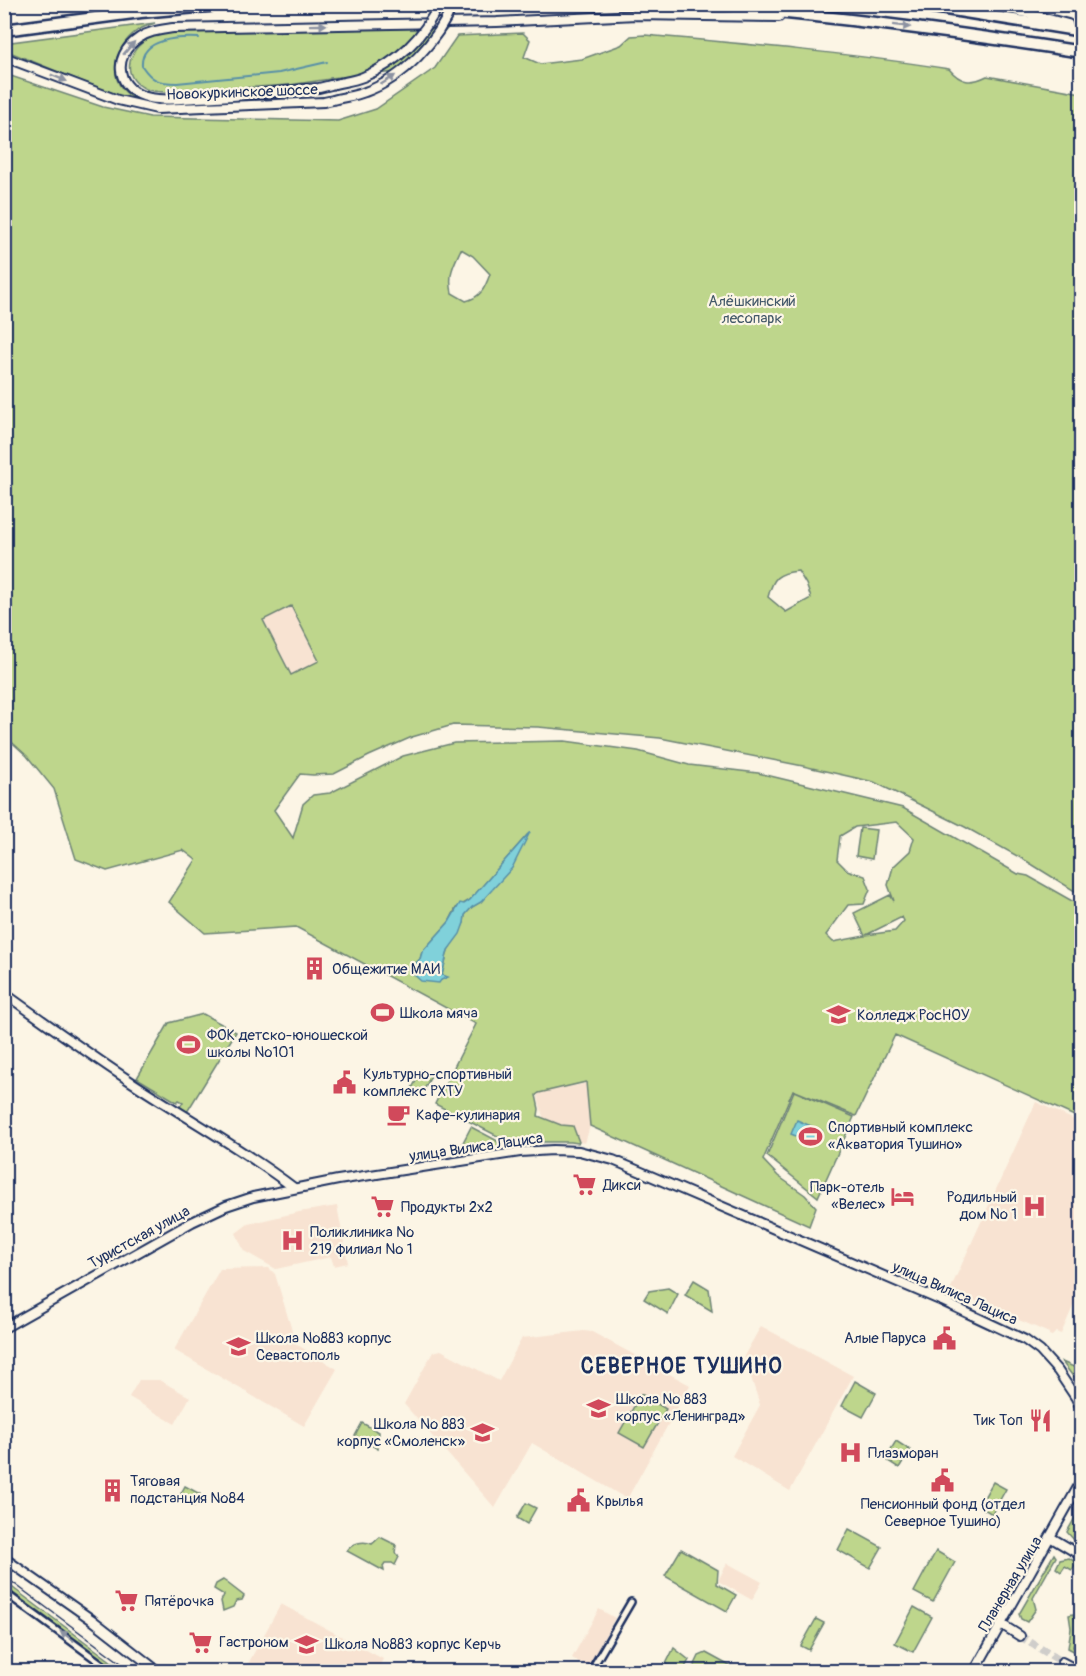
<svg xmlns="http://www.w3.org/2000/svg" width="1086" height="1676" viewBox="0 0 1086 1676" font-family="Pangolin,sans-serif">
<style>
.built{fill:#f8e3d2}
.green{fill:#bed68c;stroke:#6c8275;stroke-width:1.5;fill-rule:evenodd}
.water{fill:#80d1da;stroke:#5890a8;stroke-width:1.5}
.lines{fill:none;stroke-linecap:round;stroke-linejoin:round}
.stream{stroke:#5890a8;stroke-width:2}
.secondary-tunnel{stroke:#cfcdca;stroke-width:8;stroke-dasharray:8 4;stroke-linecap:butt}
.street-casing{stroke:#1b2f5e;stroke-width:10}
.secondary-casing{stroke:#1b2f5e;stroke-width:12}
.highway-casing{stroke:#1b2f5e;stroke-width:15}
.street{stroke:#fcf5e5;stroke-width:5}
.secondary{stroke:#fcf5e5;stroke-width:8}
.highway{stroke:#fcf5e5;stroke-width:10}
.tram{stroke:#1b2f5e;stroke-width:1.5}
.secondary-bridge-casing{stroke:#1b2f5e;stroke-width:12;stroke-linecap:butt}
.secondary-bridge{stroke:#fcf5e5;stroke-width:8}
.oneway{fill:#8c92a2}
.labels{text-anchor:middle;stroke-width:4.5;stroke-linejoin:round;paint-order:stroke}
.street-label{font-size:15px;fill:#1b2f5e;stroke:#fcf5e5}
.park-label{font-size:15px;fill:#44596a;stroke:#fcf5e5}
.poi-label{font-size:15px;fill:#1b2f5e;stroke:#fcf5e5;text-anchor:start}
.district-label{font-size:21px;font-weight:bold;letter-spacing:1.5px;fill:#1b2f5e;stroke:#fcf5e5}
</style>
<rect width="100%" height="100%" fill="#fcf5e5"/>
<filter id="ink" filterUnits="userSpaceOnUse"><feTurbulence type="fractalNoise" baseFrequency=".0167" numOctaves="2"/><feDisplacementMap in="SourceGraphic" scale="12" xChannelSelector="R" yChannelSelector="G"/><feConvolveMatrix kernelMatrix="1 2 1 2 8 2 1 2 1" color-interpolation-filters="sRGB"/></filter>
<g filter="url(#ink)">
<!-- built -->
<g class="built">
<polygon points="291,605 319,661 290,675 263,620"/>
<polygon points="588,1083 590,1126 585,1143 579,1142 573,1126 546,1129 537,1093"/>
<polygon points="1036,1102 1081,1123 1081,1288 1061,1334 1056,1332 1052,1336 1049,1335 1049,1333 950,1290"/>
<polygon points="337,1206 348,1263 334,1266 331,1257 276,1269 244,1251 236,1233 248,1224 299,1212"/>
<polygon points="269,1268 275,1274 296,1344 337,1369 304,1426 174,1350 220,1269"/>
<polygon points="761,1326 853,1376 790,1491 732,1456 760,1405 744,1356"/>
<polygon points="584,1331 592,1332 690,1385 627,1499 532,1443 495,1508 404,1404 433,1352 441,1350 499,1381 522,1338"/>
<polygon points="139,1380 159,1380 190,1397 175,1424 129,1397"/>
<polygon points="727,1563 762,1582 752,1600 718,1581"/>
<polygon points="281,1604 383,1659 380,1665 390,1670 389,1671 244,1671"/>
<polygon points="599,1609 615,1618 588,1667 572,1658"/>
</g>
<!-- green -->
<g class="green">
<path d="M155 23C149 25 143 27 138 30 113 47 104 84 136 99 145 102 155 103 164 104H152L120 97 12 53 5 51 4 43Z"/>
<path d="M412 27 448 28 408 71 330 78V79L289 85 169 92C161 92 153 92 146 89 121 77 127 53 146 40 154 35 164 33 173 31Z"/>
<path d="M523 33 530 40 524 57 540 64 582 59 621 45 631 36 645 35C747 44 848 53 949 69 961 83 971 84 987 76L1081 93V895L1028 862 965 827 874 782 803 766 660 738 538 727 453 725 412 737 369 756 334 774 313 775 300 774 274 810 293 838 303 804 313 795 330 793 403 756 454 743 565 741 638 751 689 765 758 773 903 808 1018 874 1028 876 1081 906V1119L895 1035 856 1116 793 1090 763 1160 778 1176 805 1195 816 1207 809 1226 590 1126 586 1082 539 1093 536 1095 539 1109 538 1116 561 1125 573 1126 579 1142 578 1143 571 1142H542L513 1144 435 1104 476 1024 296 927 205 933 169 902 196 860 183 850 107 871 76 859 54 789 27 756 5 736V74L103 107 150 117 338 121 376 109 435 68 457 36ZM461 249 473 256 490 274C485 288 481 297 466 301L452 293C448 274 453 266 461 249ZM798 571 806 584 811 598 786 612 768 597C773 578 777 573 798 571ZM291 606 319 661 291 675 263 620ZM897 822 914 838 910 851 893 867 888 885 894 901 890 895 854 913 865 936 833 942 826 935 848 905 864 904 870 889 865 876 847 870 837 860 840 836 855 827ZM528 834 481 902 472 907 465 915 464 923 448 950 442 975 447 977 441 980 416 963 420 959 422 952 449 922 456 908 470 900ZM902 917 904 921 895 931 866 935Z"/>
<polygon points="860,828 876,830 872,859 856,856"/>
<polygon points="203,1014 236,1032 187,1112 179,1108 183,1102 179,1100 177,1102 137,1078 169,1023"/>
<polygon points="422,1070 431,1076 421,1096 411,1090"/>
<polygon points="794,1091 854,1117 818,1197 767,1156"/>
<polygon points="471,1127 496,1140 502,1147 458,1154 458,1152"/>
<polygon points="694,1280 709,1289 712,1311 685,1295"/>
<polygon points="668,1288 678,1294 668,1314 644,1299 649,1291"/>
<polygon points="1062,1362 1081,1370 1081,1387"/>
<polygon points="855,1381 876,1393 863,1417 842,1406"/>
<polygon points="641,1394 666,1409 644,1447 619,1433"/>
<polygon points="362,1423 379,1432 378,1449 355,1436"/>
<polygon points="896,1441 910,1450 899,1468 885,1459"/>
<polygon points="993,1482 1006,1489 992,1514 979,1506"/>
<polygon points="185,1486 200,1494 194,1506 179,1497"/>
<polygon points="526,1503 536,1508 527,1524 517,1518"/>
<polygon points="1081,1507 1081,1539 1079,1541 1075,1541 1067,1532"/>
<polygon points="849,1529 882,1547 870,1568 838,1550"/>
<path d="M380 1537 396 1545 395 1553 399 1557 395 1565 392 1563H385L383 1566 384 1571 347 1551C352 1543 363 1540 372 1544Z"/>
<polygon points="681,1549 718,1570 717,1584 736,1595 727,1611 665,1576"/>
<polygon points="936,1551 955,1562 933,1602 914,1592"/>
<polygon points="1054,1554 1056,1557 1033,1598 1036,1609 1027,1622 1021,1619 1019,1614"/>
<polygon points="1069,1558 1077,1563 1072,1570 1065,1566 1061,1572 1056,1568 1060,1560"/>
<polygon points="223,1580 226,1582 244,1596 242,1600 236,1601 233,1607 223,1611 221,1601 224,1595 214,1589 216,1584"/>
<polygon points="5,1582 124,1671 118,1671 84,1645 5,1587"/>
<polygon points="914,1607 932,1617 913,1652 895,1643"/>
<polygon points="1073,1614 1078,1628 1073,1647 1081,1652 1081,1655 1068,1648 1071,1628 1069,1615"/>
<polygon points="816,1619 824,1623 809,1650 801,1646"/>
<polygon points="674,1648 689,1660 683,1671 680,1671 666,1664"/>
<polygon points="706,1653 739,1671 692,1671 699,1656"/>
</g>
<!-- water -->
<g class="water">
<polygon points="530,832 512,868 481,902 472,907 465,915 464,923 460,934 448,950 442,975 448,977 441,980 439,983 421,981 411,972 411,968 420,959 422,952 449,922 460,903 464,904 470,900"/>
<polygon points="797,1120 822,1131 816,1144 791,1134"/>
</g>
<g class="lines">
<!-- stream -->
<path class="stream" d="M199 38C179 37 140 38 142 66 152 81 159 83 177 83L279 73 327 62"/>
<!-- secondary-tunnel -->
<polyline class="secondary-tunnel" points="1020,1636 1062,1662"/>
<defs>
<g id="street">
<polyline points="4,1592 113,1672"/>
<polyline points="590,1672 631,1602"/>
</g>
<g id="secondary">
<polyline points="991,4 1068,24"/>
<polyline points="4,57 118,100 157,109 324,102 333,100"/>
<path d="M331 85 319 88C278 91 237 97 196 98 181 99 165 101 150 98 117 91 110 57 139 38 149 31 161 30 173 28L497 22 636 15 779 17"/>
<path d="M4 993C47 1024 89 1054 133 1083 186 1118 243 1149 294 1188"/>
<polyline points="4,1328 192,1222 226,1206 253,1197 338,1180 520,1152 553,1150 579,1151 613,1160 632,1168 942,1301 1025,1340 1040,1351 1058,1371 1076,1398 1082,1411"/>
<polyline points="1050,1537 1082,1556"/>
<polyline points="4,1558 91,1619 159,1672"/>
<polyline points="1001,1624 1020,1636"/>
<polyline points="1062,1662 1081,1672"/>
<polyline points="974,1672 1082,1480"/>
</g>
<g id="highway">
<path d="M681 4C815 13 949 31 1082 52"/>
<polyline points="915,4 1082,31"/>
<polyline points="4,5 8,4"/>
<polyline points="4,30 141,12 230,4"/>
</g>
</defs>
<!-- street casing -->
<use href="#street" class="street-casing"/>
<!-- secondary casing -->
<use href="#secondary" class="secondary-casing"/>
<!-- highway casing -->
<use href="#highway" class="highway-casing"/>
<!-- street -->
<use href="#street" class="street"/>
<!-- secondary -->
<use href="#secondary" class="secondary"/>
<!-- highway -->
<use href="#highway" class="highway"/>
<!-- tram -->
<polyline class="tram" points="4,1576 133,1672"/>
<defs>
<g id="secondary-bridge">
<path d="M331 85C342 82 353 81 363 77 397 63 424 37 439 4"/>
<path d="M333 100C344 97 355 96 365 92 404 78 438 41 453 4"/>
</g>
</defs>
<!-- secondary-bridge casing -->
<use href="#secondary-bridge" class="secondary-bridge-casing"/>
<!-- secondary-bridge -->
<use href="#secondary-bridge" class="secondary-bridge"/>
</g>
<!-- one-way arrows -->
<defs><path id="oneway-solid" d="M-6-.8H1V-3.2L6.5 0L1 3.2V.8H-6Z" transform="scale(1.5)"/></defs>
<g class="oneway">
<use href="#oneway-solid" transform="translate(318 25) rotate(-1)"/>
<use href="#oneway-solid" transform="translate(902 26) rotate(7)"/>
<use href="#oneway-solid" transform="translate(129 48) rotate(-49)"/>
<use href="#oneway-solid" transform="translate(59 78) rotate(22)"/>
<use href="#oneway-solid" transform="translate(388 80) rotate(-32)"/>
<use href="#oneway-solid" transform="translate(67 1636) rotate(-144)"/>
</g>
</g>
<!-- icons -->
<defs>
<symbol id="building-bare" viewBox="-9 -9 18 18"><path d="M-4-6H4V6H1V3H-1V6H-4ZM-2.5-4.3h1.7v1.8h-1.7ZM.8-4.3h1.7v1.8H.8ZM-2.5-1h1.7V.8h-1.7ZM.8-1h1.7V.8H.8Z" fill="#d1495b" stroke="#fcf5e5" stroke-width="2.5" paint-order="stroke"/></symbol>
<symbol id="stadium-bare" viewBox="-9 -9 18 18"><path d="M0-5a6.5 5 0 1 0 0 10a6.5 5 0 1 0 0-10ZM-3.5-1.8h7v3.6h-7Z" fill="#d1495b" stroke="#fcf5e5" stroke-width="2.5" paint-order="stroke"/></symbol>
<symbol id="university-bare" viewBox="-9 -9 18 18"><path d="M0-5L7-2L0 1L-7-2ZM-4 1L0 2.5L4 1V4Q0 6-4 4Z" fill="#d1495b" stroke="#fcf5e5" stroke-width="2.5" paint-order="stroke"/></symbol>
<symbol id="civic-bare" viewBox="-9 -9 18 18"><path d="M-.6-6.5H3V-4.5H.6V-3L4-1V1h2V6H-6V1h2V-1L-.6-3ZM-1.2 2.5V6h2.4V2.5Z" fill="#d1495b" stroke="#fcf5e5" stroke-width="2.5" paint-order="stroke"/></symbol>
<symbol id="cafe-bare" viewBox="-9 -9 18 18"><path d="M-5.5-4.5H6V0H3Q3 3.5 0 3.5H-2.5Q-5.5 3.5-5.5 0ZM3-3.2v2h1.7v-2ZM-6 4.5H4V6H-6Z" fill="#d1495b" stroke="#fcf5e5" stroke-width="2.5" paint-order="stroke"/></symbol>
<symbol id="supermarket-bare" viewBox="-9 -9 18 18"><path d="M-6-5.5h2.5l.6 2H6L4.5 2H-2.5L-4.4-4H-6ZM-1.5 3.2a1.3 1.3 0 1 0 .1 0ZM3 3.2a1.3 1.3 0 1 0 .1 0Z" fill="#d1495b" stroke="#fcf5e5" stroke-width="2.5" paint-order="stroke"/></symbol>
<symbol id="hotel-bare" viewBox="-9 -9 18 18"><path d="M-6-4.5h1.5V1H6V5H4.5V3h-9V5H-6ZM-4 0a1.8 1.8 0 1 1 3.6 0ZM.5 0V-2.5h3Q6-2.5 6 0Z" fill="#d1495b" stroke="#fcf5e5" stroke-width="2.5" paint-order="stroke"/></symbol>
<symbol id="hospital-bare" viewBox="-9 -9 18 18"><path d="M-5-5h3v3.5h4V-5h3V5h-3V1.5h-4V5h-3Z" fill="#d1495b" stroke="#fcf5e5" stroke-width="2.5" paint-order="stroke"/></symbol>
<symbol id="school-bare" viewBox="-9 -9 18 18"><path d="M0-5L7-2L0 1L-7-2ZM-4 1L0 2.5L4 1V4Q0 6-4 4Z" fill="#d1495b" stroke="#fcf5e5" stroke-width="2.5" paint-order="stroke"/></symbol>
<symbol id="restaurant-bare" viewBox="-9 -9 18 18"><path d="M-5-6h1v4h1v-4h1v4h1v-4h1v5L-1.5 .5V6h-2V.5L-5-1ZM5-6V6H3V1.5H1.5Q1.5-4 5-6Z" fill="#d1495b" stroke="#fcf5e5" stroke-width="2.5" paint-order="stroke"/></symbol>
</defs>
<g fill-rule="evenodd">
<use href="#building-bare" x="298" y="952" width="33" height="33"/>
<use href="#stadium-bare" x="366" y="996" width="33" height="33"/>
<use href="#university-bare" x="822" y="998" width="33" height="33"/>
<use href="#stadium-bare" x="172" y="1028" width="33" height="33"/>
<use href="#civic-bare" x="328" y="1066" width="33" height="33"/>
<use href="#cafe-bare" x="382" y="1098" width="33" height="33"/>
<use href="#stadium-bare" x="794" y="1120" width="33" height="33"/>
<use href="#supermarket-bare" x="568" y="1168" width="33" height="33"/>
<use href="#hotel-bare" x="886" y="1180" width="33" height="33"/>
<use href="#hospital-bare" x="1018" y="1190" width="33" height="33"/>
<use href="#supermarket-bare" x="366" y="1190" width="33" height="33"/>
<use href="#hospital-bare" x="276" y="1224" width="33" height="33"/>
<use href="#civic-bare" x="928" y="1322" width="33" height="33"/>
<use href="#school-bare" x="222" y="1330" width="33" height="33"/>
<use href="#school-bare" x="582" y="1392" width="33" height="33"/>
<use href="#restaurant-bare" x="1024" y="1404" width="33" height="33"/>
<use href="#school-bare" x="466" y="1416" width="33" height="33"/>
<use href="#hospital-bare" x="834" y="1436" width="33" height="33"/>
<use href="#civic-bare" x="926" y="1464" width="33" height="33"/>
<use href="#building-bare" x="96" y="1474" width="33" height="33"/>
<use href="#civic-bare" x="562" y="1484" width="33" height="33"/>
<use href="#supermarket-bare" x="110" y="1584" width="33" height="33"/>
<use href="#supermarket-bare" x="184" y="1626" width="33" height="33"/>
<use href="#school-bare" x="290" y="1628" width="33" height="33"/>
</g>
<g class="labels">
<!-- street labels -->
<g class="street-label">
<text transform="translate(242 92) rotate(-2)" y="5">Новокуркинское шоссе</text>
<text transform="translate(476 1147) rotate(-8)" y="5">улица Вилиса Лациса</text>
<text transform="translate(139 1237) rotate(-29)" y="5">Туристская улица</text>
<text transform="translate(955 1293) rotate(24)" y="5">улица Вилиса Лациса</text>
<text transform="translate(1010 1584) rotate(-59)" y="5">Планерная улица</text>
</g>
<!-- park labels -->
<g class="park-label">
<text x="752" y="306">Алёшкинский<tspan x="752" dy="17">лесопарк</tspan></text>
</g>
<!-- poi labels -->
<g class="poi-label">
<text x="332" y="974">Общежитие МАИ</text>
<text x="400" y="1018">Школа мяча</text>
<text x="857" y="1020">Колледж РосНОУ</text>
<text x="207" y="1040">ФОК детско-юношеской<tspan x="207" dy="17">школы №101</tspan></text>
<text x="363" y="1079">Культурно-спортивный<tspan x="363" dy="17">комплекс РХТУ</tspan></text>
<text x="416" y="1120">Кафе-кулинария</text>
<text x="828" y="1132">Спортивный комплекс<tspan x="828" dy="17">«Акватория Тушино»</tspan></text>
<text x="603" y="1190">Дикси</text>
<text x="885" y="1192" text-anchor="end">Парк-отель<tspan x="885" dy="17">«Велес»</tspan></text>
<text x="1017" y="1202" text-anchor="end">Родильный<tspan x="1017" dy="17">дом № 1</tspan></text>
<text x="401" y="1212">Продукты 2x2</text>
<text x="310" y="1237">Поликлиника №<tspan x="310" dy="17">219 филиал № 1</tspan></text>
<text x="256" y="1343">Школа №883 корпус<tspan x="256" dy="17">Севастополь</tspan></text>
<text x="926" y="1343" text-anchor="end">Алые Паруса</text>
<text x="616" y="1404">Школа № 883<tspan x="616" dy="17">корпус «Ленинград»</tspan></text>
<text x="1023" y="1425" text-anchor="end">Тик Топ</text>
<text x="465" y="1429" text-anchor="end">Школа № 883<tspan x="465" dy="17">корпус «Смоленск»</tspan></text>
<text x="868" y="1458">Плазморан</text>
<text x="130" y="1486">Тяговая<tspan x="130" dy="17">подстанция №84</tspan></text>
<text x="596" y="1506">Крылья</text>
<text x="943" y="1509" text-anchor="middle">Пенсионный фонд (отдел<tspan x="943" dy="17">Северное Тушино)</tspan></text>
<text x="145" y="1606">Пятёрочка</text>
<text x="219" y="1647">Гастроном</text>
<text x="325" y="1649">Школа №883 корпус Керчь</text>
</g>
<!-- district labels -->
<g class="district-label">
<text x="682" y="1373">СЕВЕРНОЕ ТУШИНО</text>
</g>
</g>
<!-- margin -->
<rect width="1086" height="1676" fill="none" stroke="#fcf5e5" stroke-width="24"/>
<rect x="12" y="12" width="1062" height="1652" fill="none" stroke="#1b2f5e" stroke-width="2" filter="url(#ink)"/>
</svg>
